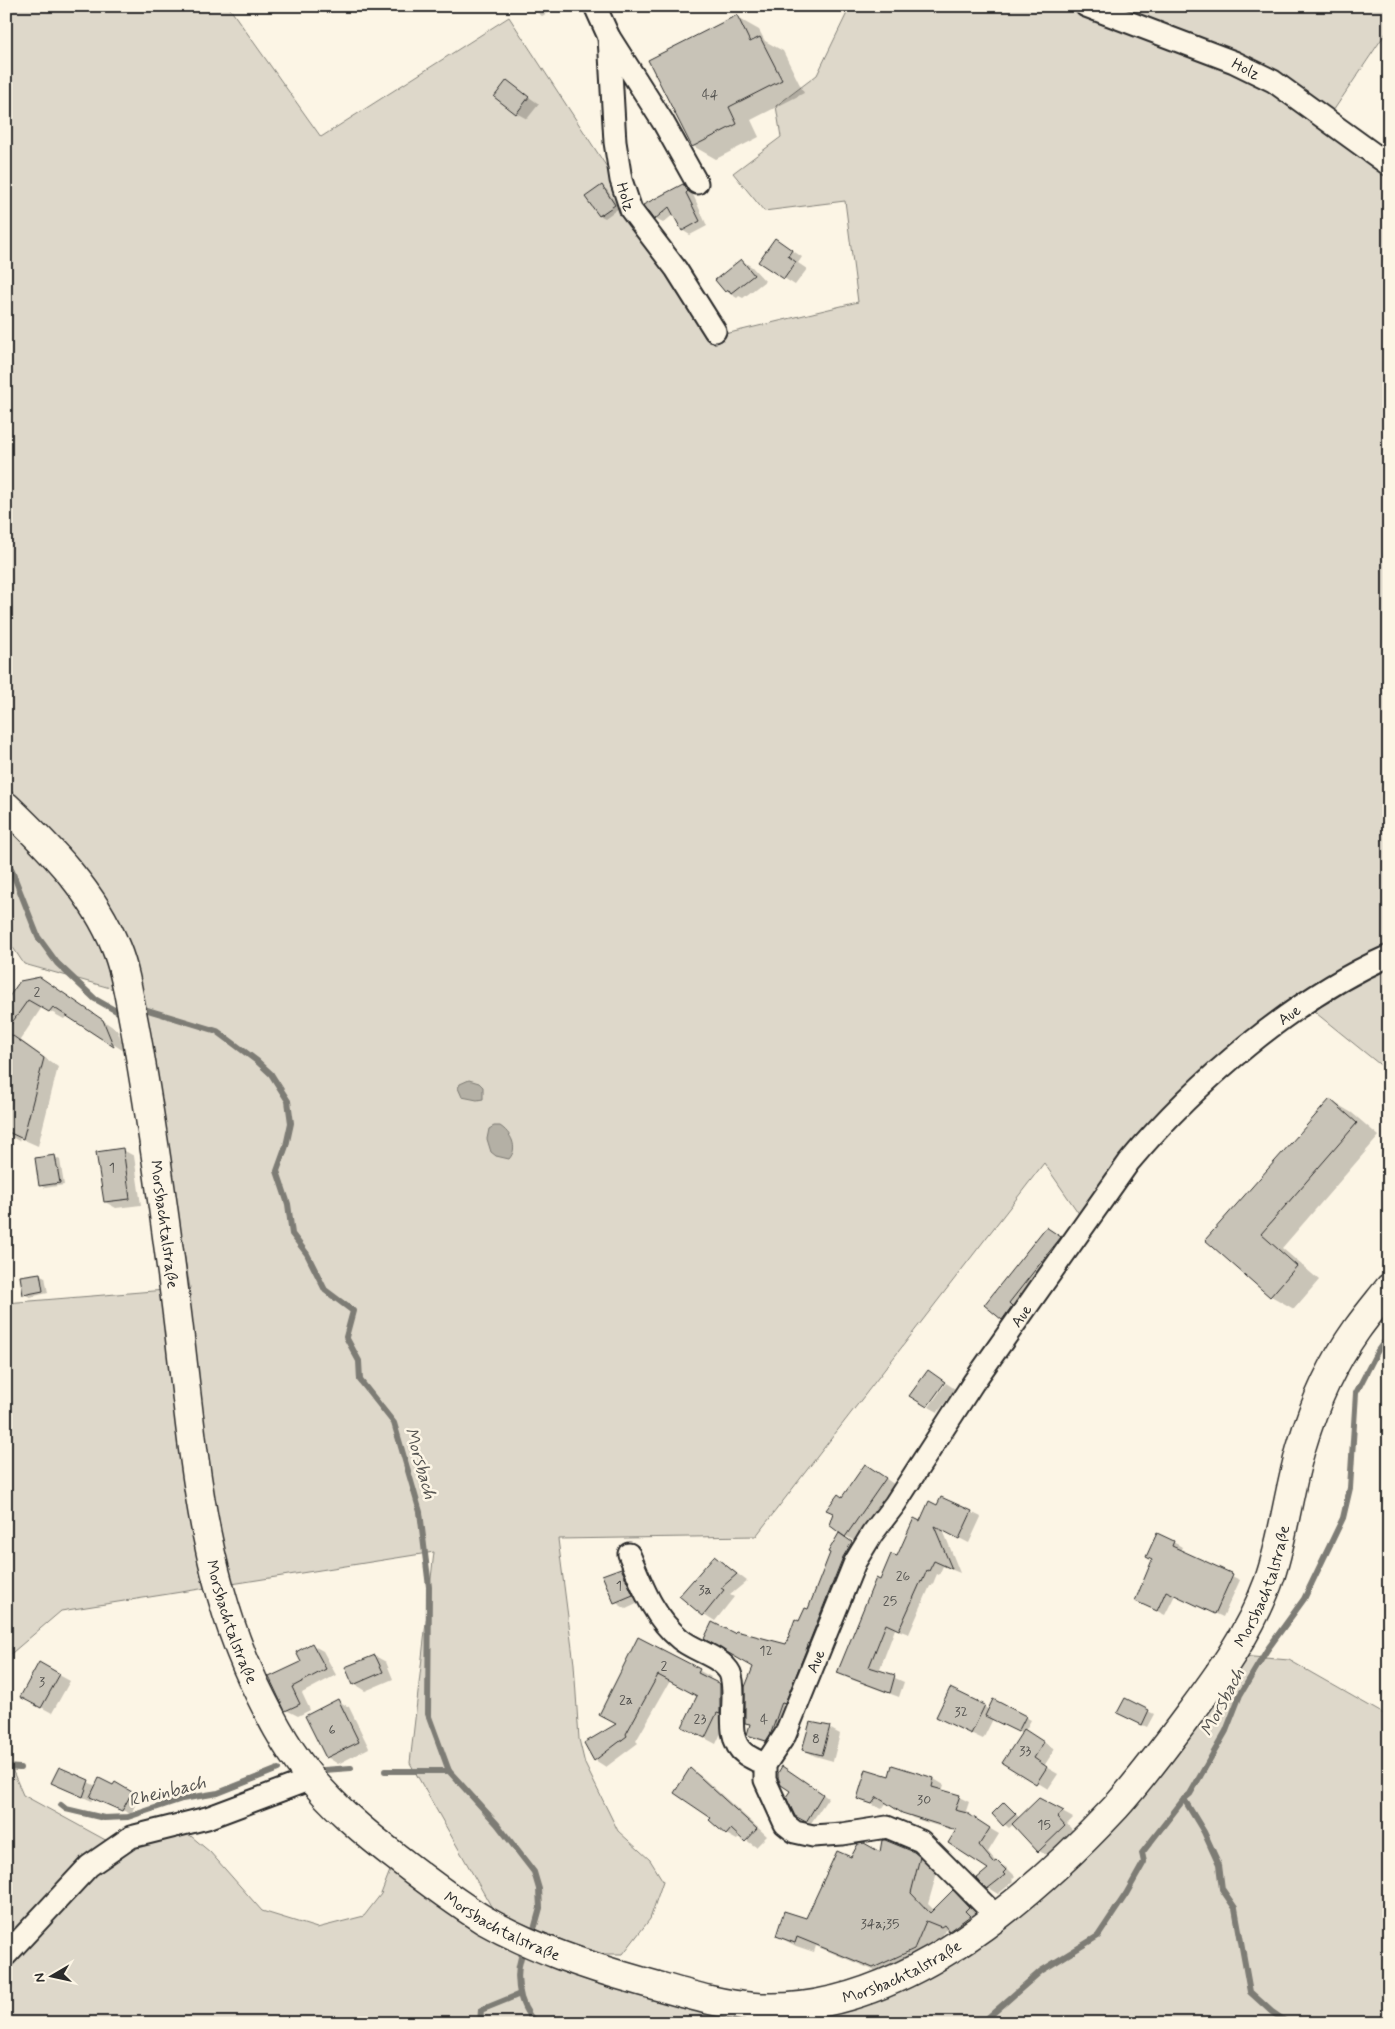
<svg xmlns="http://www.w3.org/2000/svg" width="1395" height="2029" viewBox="0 0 1395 2029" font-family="Mynerve,sans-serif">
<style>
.green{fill:#ded8ca;stroke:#84827a}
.water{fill:#b4b0a5;stroke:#7d7b74}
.shadow{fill:#0003}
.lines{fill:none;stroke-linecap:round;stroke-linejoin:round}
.stream{stroke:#7d7b74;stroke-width:6}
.building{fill:#c8c3b7;stroke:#2b2b2b}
.street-casing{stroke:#2b2b2b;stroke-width:25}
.secondary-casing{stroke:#2b2b2b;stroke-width:31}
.street{stroke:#fcf5e5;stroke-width:21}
.secondary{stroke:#fcf5e5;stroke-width:28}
.labels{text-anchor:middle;stroke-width:5;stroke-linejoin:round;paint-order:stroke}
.number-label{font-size:14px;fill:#52514e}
.street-label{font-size:16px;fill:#2b2b2b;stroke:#fcf5e5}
.water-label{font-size:18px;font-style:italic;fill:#545350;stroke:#fcf5e5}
</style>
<rect width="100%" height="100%" fill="#fcf5e5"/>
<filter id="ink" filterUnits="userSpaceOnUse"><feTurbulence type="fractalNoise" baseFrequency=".02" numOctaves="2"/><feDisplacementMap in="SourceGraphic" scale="10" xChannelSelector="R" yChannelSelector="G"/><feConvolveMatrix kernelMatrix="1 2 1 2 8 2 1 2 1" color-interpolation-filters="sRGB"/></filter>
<g filter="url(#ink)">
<!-- green -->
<g class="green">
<polygon points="6,6 228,6 321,137 509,17 717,336 858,302 845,201 764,211 733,173 781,137 776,106 817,75 848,11 853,6 1389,6 1389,28 1323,126 1389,175 1389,1072 1311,1009 1218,1067 1084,1221 1044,1163 756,1536 558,1539 574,1664 579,1739 585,1764 618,1831 650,1860 663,1881 650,1919 623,1954 603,1954 569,1943 524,1924 496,1915 410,1763 434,1552 61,1611 6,1658 6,1303 190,1288 139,996 24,964 6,937"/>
<polygon points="1241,1656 1289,1660 1389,1717 1389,2023 6,2023 6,1755 23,1795 122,1849 185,1831 210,1852 262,1911 317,1928 364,1916 381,1894 391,1868 485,1932 787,2014 999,1919"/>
</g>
<!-- water -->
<g class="water">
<polygon points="469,1080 479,1083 483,1087 483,1099 477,1100 462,1097 458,1088 460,1084"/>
<path d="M494 1126H500C511 1133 519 1148 509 1159L496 1156 491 1152 487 1139 489 1129Z"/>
</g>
<!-- shadow -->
<g class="shadow">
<polygon points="529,6 553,6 555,9 542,16"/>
<polygon points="736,17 759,30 765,41 783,51 804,93 751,120 759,137 716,159 693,146"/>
<polygon points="507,82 539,104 527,119 516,113"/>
<polygon points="683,185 691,190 707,226 690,235 682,230 674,214 663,223 655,219"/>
<polygon points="602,187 607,190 619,208 605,218 599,215"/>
<polygon points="786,246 802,257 798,263 807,269 795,285 784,278"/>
<polygon points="741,260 752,267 765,281 743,298 739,296 737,298 726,291"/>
<polygon points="54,987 117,1030 127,1053 68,1015 64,1019 42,1007 20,1040 58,1067 38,1146 20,1138 19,1141 6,1134 6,1004"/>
<polygon points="1330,1100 1352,1113 1379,1136 1282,1248 1319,1280 1294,1309 1271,1296 1207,1240"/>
<polygon points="123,1150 134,1156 141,1205 116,1208 105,1202"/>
<polygon points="55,1157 60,1160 64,1185 45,1188 40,1185"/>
<polygon points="1047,1228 1071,1245 1015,1325 986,1305"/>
<polygon points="39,1274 45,1277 48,1293 30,1297 24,1294"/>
<polygon points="946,1383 955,1389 938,1412 929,1407"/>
<polygon points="866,1465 895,1485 856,1542 846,1536 843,1498"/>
<polygon points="938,1507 971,1512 981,1517 969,1543 943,1530 960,1573 943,1566 939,1575 937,1574 932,1586 930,1586 909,1634 895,1629 879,1671 904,1682 899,1697 848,1678 838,1672 881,1582 920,1523"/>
<polygon points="847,1539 859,1548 774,1744 756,1739 748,1735 751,1725 746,1722 755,1666 735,1635 787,1645 808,1611"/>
<polygon points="1173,1542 1182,1547 1180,1551 1240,1580 1223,1617 1175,1595 1165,1615 1145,1605"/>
<polygon points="715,1557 747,1581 730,1595 734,1597 715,1621 704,1614"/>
<polygon points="621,1569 632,1575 643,1601 626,1609 615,1602"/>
<polygon points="638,1639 700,1671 711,1677 709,1680 731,1692 728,1718 716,1744 684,1727 699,1696 670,1681 636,1741 638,1743 606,1767 595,1760 618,1724"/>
<polygon points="312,1645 323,1651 336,1675 302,1693 310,1710 298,1716 286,1710 270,1678 303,1662"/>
<polygon points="375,1656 386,1662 393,1679 365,1691 354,1684"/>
<polygon points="39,1664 70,1681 52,1713 21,1696"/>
<polygon points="951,1690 990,1710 994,1701 1031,1720 1025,1731 1055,1749 1044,1766 1058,1774 1048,1789 1004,1762 1023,1733 993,1719 983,1739 949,1723"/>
<polygon points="1125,1700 1154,1714 1147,1727 1124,1716"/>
<polygon points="338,1701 349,1707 369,1748 338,1764 327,1757"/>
<polygon points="829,1728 840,1734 833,1761 815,1756 804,1750"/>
<polygon points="893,1766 934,1779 944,1785 942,1791 959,1797 969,1802 965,1814 999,1834 988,1852 997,1862 1007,1868 1015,1876 1012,1879 1014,1881 998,1894 988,1888 990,1868 957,1832 913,1818 887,1802 882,1809 859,1799 890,1778"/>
<polygon points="59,1768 96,1786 114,1786 115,1784 139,1797 131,1814 93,1797 92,1801 62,1788"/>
<polygon points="691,1770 701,1776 767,1836 756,1847 740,1836 737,1840 726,1834 713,1818"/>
<polygon points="788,1770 828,1798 811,1823 796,1815"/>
<polygon points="1039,1799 1073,1818 1067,1824 1075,1833 1050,1857 1039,1851 1014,1824 1009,1828 993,1814 1004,1804 1020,1818"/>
<polygon points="913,1853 938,1869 928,1904 934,1910 953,1892 971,1903 987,1918 960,1937 945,1930 932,1960 892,1978 816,1946 814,1952 796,1946 777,1936 806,1920 852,1858 880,1854"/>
</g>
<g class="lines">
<!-- stream -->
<g class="stream">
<polyline points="6,856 38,937 57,963 95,999 118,1012 125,1011"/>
<polyline points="137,1008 141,1008 217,1031 257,1061 271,1074 288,1101 291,1123 286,1146 277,1171 288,1204 292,1234 307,1254 325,1290 353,1311 346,1337 359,1361 360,1380 394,1423 420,1512 429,1587 428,1714 449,1771 497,1824 534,1872 539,1889 540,1908 535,1926 530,1936"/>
<polyline points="6,1767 20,1768"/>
<polyline points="324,1770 351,1768"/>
<polyline points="385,1771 449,1771"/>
<polyline points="1184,1799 1204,1832 1219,1865 1222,1889 1235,1908 1250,1992 1272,2012 1288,2023"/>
<polyline points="61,1805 66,1809 104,1818 128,1817 182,1799 218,1793 278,1769"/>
<path d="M525 1948C513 1970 517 2005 536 2023"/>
<polyline points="480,2023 481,2010 520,1994"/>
<polyline points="982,2023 1041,1971 1098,1936 1126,1894 1144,1862 1142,1853 1184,1799 1190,1794 1226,1731 1240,1695 1267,1650 1304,1599 1343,1518 1350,1488 1356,1393 1377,1352 1389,1335"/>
</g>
</g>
<!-- building -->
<g class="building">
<polygon points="737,15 750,42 760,37 782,80 729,107 737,124 692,147 648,60"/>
<polygon points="507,80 529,97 516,114 494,97"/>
<polygon points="683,184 688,191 686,193 700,221 682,231 669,207 654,220 643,205"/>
<polygon points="602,185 615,205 599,216 585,197"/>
<polygon points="775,238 792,250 788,256 796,262 784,279 758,262"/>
<polygon points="741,259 754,275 731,293 729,290 725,292 715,280"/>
<polygon points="40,977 103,1020 114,1047 53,1007 49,1012 28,1000 6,1031 44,1058 23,1139 6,1131 6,1001 20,981"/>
<polygon points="1330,1099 1357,1123 1261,1234 1297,1266 1270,1297 1205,1240"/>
<polygon points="123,1148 130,1199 104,1202 96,1152"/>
<polygon points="55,1155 60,1183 39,1186 35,1158"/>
<polygon points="1046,1227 1061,1237 1009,1303 1012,1306 1002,1320 984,1305"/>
<polygon points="40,1273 43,1291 23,1295 20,1276"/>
<polygon points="928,1370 945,1382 927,1407 909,1396"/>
<polygon points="865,1464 886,1478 845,1537 829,1525 833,1513 826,1510 838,1494 842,1497"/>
<polygon points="941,1497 972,1511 959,1539 934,1526 952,1569 934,1561 929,1571 927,1570 922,1582 921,1581 899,1630 886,1624 869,1667 895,1675 890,1693 837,1673 876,1578 880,1580 891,1554 897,1556 914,1518 920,1521 929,1501 937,1505"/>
<polygon points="839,1533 852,1542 843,1557 785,1703 782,1702 771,1733 766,1741 747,1735 750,1724 745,1723 745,1687 753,1667 704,1639 712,1622 734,1633 736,1631 786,1644 795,1619 799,1621 805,1608 808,1609 830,1553 828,1552"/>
<polygon points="1157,1533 1174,1541 1172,1546 1233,1574 1215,1614 1166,1591 1157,1611 1135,1601 1152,1560 1146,1557"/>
<polygon points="714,1556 737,1574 721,1588 724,1590 703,1616 679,1596"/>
<polygon points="621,1568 633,1595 614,1603 602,1575"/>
<polygon points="638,1637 700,1669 698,1673 720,1684 720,1714 717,1713 705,1738 682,1727 697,1696 658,1675 626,1734 627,1736 594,1761 584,1743 616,1724 599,1715"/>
<polygon points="312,1643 326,1669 292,1687 300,1704 285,1711 269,1677 301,1662 296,1652"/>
<polygon points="375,1655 383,1672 353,1685 345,1667"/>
<polygon points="39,1662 60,1674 41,1708 20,1697"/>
<polygon points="950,1688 985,1705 971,1734 936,1717"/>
<polygon points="1125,1698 1149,1710 1142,1725 1117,1713"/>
<polygon points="338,1699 359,1742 326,1758 305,1716"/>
<polygon points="993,1699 1026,1716 1018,1732 985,1716"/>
<polygon points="810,1722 830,1726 822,1755 802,1750"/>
<polygon points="1024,1729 1044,1742 1034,1758 1047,1767 1036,1784 1002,1763"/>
<polygon points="892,1765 934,1778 932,1787 960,1795 955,1810 967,1813 990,1828 979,1845 994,1863 997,1861 1006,1870 1003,1873 1005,1875 987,1889 976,1879 988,1869 948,1843 956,1830 902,1813 877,1797 872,1804 857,1799 866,1769 889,1776"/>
<polygon points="782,1766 823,1794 806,1822 795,1816 786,1797 790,1791 781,1785 778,1777 778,1773"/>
<polygon points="59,1767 89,1780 83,1797 51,1783"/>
<polygon points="690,1768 757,1829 745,1842 731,1829 726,1835 709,1820 711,1818 674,1793"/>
<polygon points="99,1778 113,1785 115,1782 132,1792 122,1811 90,1797"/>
<polygon points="1039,1798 1064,1811 1057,1817 1065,1826 1038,1852 1012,1824"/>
<polygon points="1004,1802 1016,1814 1003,1826 992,1814"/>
<polygon points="882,1840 885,1840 914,1852 920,1857 911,1893 930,1913 953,1890 969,1907 965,1911 970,1916 949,1931 944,1925 941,1927 926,1921 914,1949 873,1968 797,1937 795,1943 776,1936 784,1911 806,1918 837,1851 851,1857 858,1844 864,1843 880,1852"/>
</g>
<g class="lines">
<defs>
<g id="street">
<polyline points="595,6 609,37 663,122 697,183"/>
<path id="s1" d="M1086 6 1234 62 1273 81 1389 165"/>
<path id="s2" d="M609 37 615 142 621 180 631 210 676 269 715 331"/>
<path d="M629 1554C642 1585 653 1617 680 1639 694 1651 721 1656 730 1673 733 1680 733 1689 733 1696 733 1714 728 1742 745 1754 751 1758 758 1761 765 1765"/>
<path id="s3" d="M996 1916 921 1841 887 1827 842 1834 813 1836 795 1832 785 1824 765 1780V1765L785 1735 855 1562 872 1534 895 1504 973 1383 1129 1162C1196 1082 1294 998 1389 956"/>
<polyline points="6,1955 89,1866 131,1837 207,1818 311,1779"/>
</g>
<g id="secondary">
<path id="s4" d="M6 806C49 847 94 892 116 948 126 972 129 998 134 1023 143 1070 150 1117 157 1164 166 1228 175 1292 182 1356 195 1468 205 1579 254 1683 269 1714 284 1744 306 1772 332 1806 366 1834 400 1860 427 1881 455 1902 484 1920 533 1948 587 1966 640 1981 677 1991 715 2004 754 2007 894 2017 1026 1903 1116 1807 1142 1778 1165 1747 1188 1716 1219 1675 1250 1632 1268 1583 1284 1539 1288 1490 1302 1445 1314 1404 1332 1364 1357 1329 1367 1315 1378 1302 1389 1288"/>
</g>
</defs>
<!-- street casing -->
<use href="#street" class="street-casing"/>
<!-- secondary casing -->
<use href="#secondary" class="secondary-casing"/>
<!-- street -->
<use href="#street" class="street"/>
<!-- secondary -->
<use href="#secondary" class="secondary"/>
</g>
</g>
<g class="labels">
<!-- number labels -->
<g class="number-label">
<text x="710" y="99">44</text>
<text x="37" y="996">2</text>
<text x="112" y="1172">1</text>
<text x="903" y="1580">26</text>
<text x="619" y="1590">1</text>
<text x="705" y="1594">3a</text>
<text x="890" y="1605">25</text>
<text x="766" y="1655">12</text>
<text x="664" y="1670">2</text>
<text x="42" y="1686">3</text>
<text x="626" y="1704">2a</text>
<text x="961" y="1716">32</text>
<text x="700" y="1723">23</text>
<text x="764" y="1724">4</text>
<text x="332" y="1734">6</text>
<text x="816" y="1743">8</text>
<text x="1025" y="1755">33</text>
<text x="924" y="1804">30</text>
<text x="1044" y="1829">15</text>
<text x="880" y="1928">34a;35</text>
</g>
<!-- street labels -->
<g class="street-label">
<text dy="6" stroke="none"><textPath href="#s1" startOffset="172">Holz</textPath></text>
<text dy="6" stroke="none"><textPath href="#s2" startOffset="161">Holz</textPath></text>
<text dy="6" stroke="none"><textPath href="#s3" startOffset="1238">Aue</textPath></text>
<text dy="6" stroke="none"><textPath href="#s4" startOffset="462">Morsbachtalstraße</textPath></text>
<text dy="6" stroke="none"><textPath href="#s3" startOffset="832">Aue</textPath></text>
<text dy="6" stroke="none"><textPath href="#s4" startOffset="2246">Morsbachtalstraße</textPath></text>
<text dy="6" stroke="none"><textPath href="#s4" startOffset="866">Morsbachtalstraße</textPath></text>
<text dy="6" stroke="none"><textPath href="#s3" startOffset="428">Aue</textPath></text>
<text dy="6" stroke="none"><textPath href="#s4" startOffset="1286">Morsbachtalstraße</textPath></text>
<text dy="6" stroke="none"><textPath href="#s4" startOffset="1706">Morsbachtalstraße</textPath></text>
</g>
<!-- water labels -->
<g class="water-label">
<text transform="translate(421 1463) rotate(74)" y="6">Morsbach</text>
<text transform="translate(1222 1702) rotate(-62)" y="6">Morsbach</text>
<text transform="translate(167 1791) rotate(-14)" y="6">Rheinbach</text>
</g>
</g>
<!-- margin -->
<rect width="1395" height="2029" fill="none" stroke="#fcf5e5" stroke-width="25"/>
<rect x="12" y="12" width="1370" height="2004" fill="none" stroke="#2b2b2b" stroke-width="2" filter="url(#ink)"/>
<!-- north arrow -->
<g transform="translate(52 1976) rotate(261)" stroke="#fcf5e5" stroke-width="4" paint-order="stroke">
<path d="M0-4L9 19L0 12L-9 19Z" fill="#2b2b2b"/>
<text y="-8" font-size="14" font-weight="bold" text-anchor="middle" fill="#2b2b2b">N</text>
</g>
</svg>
